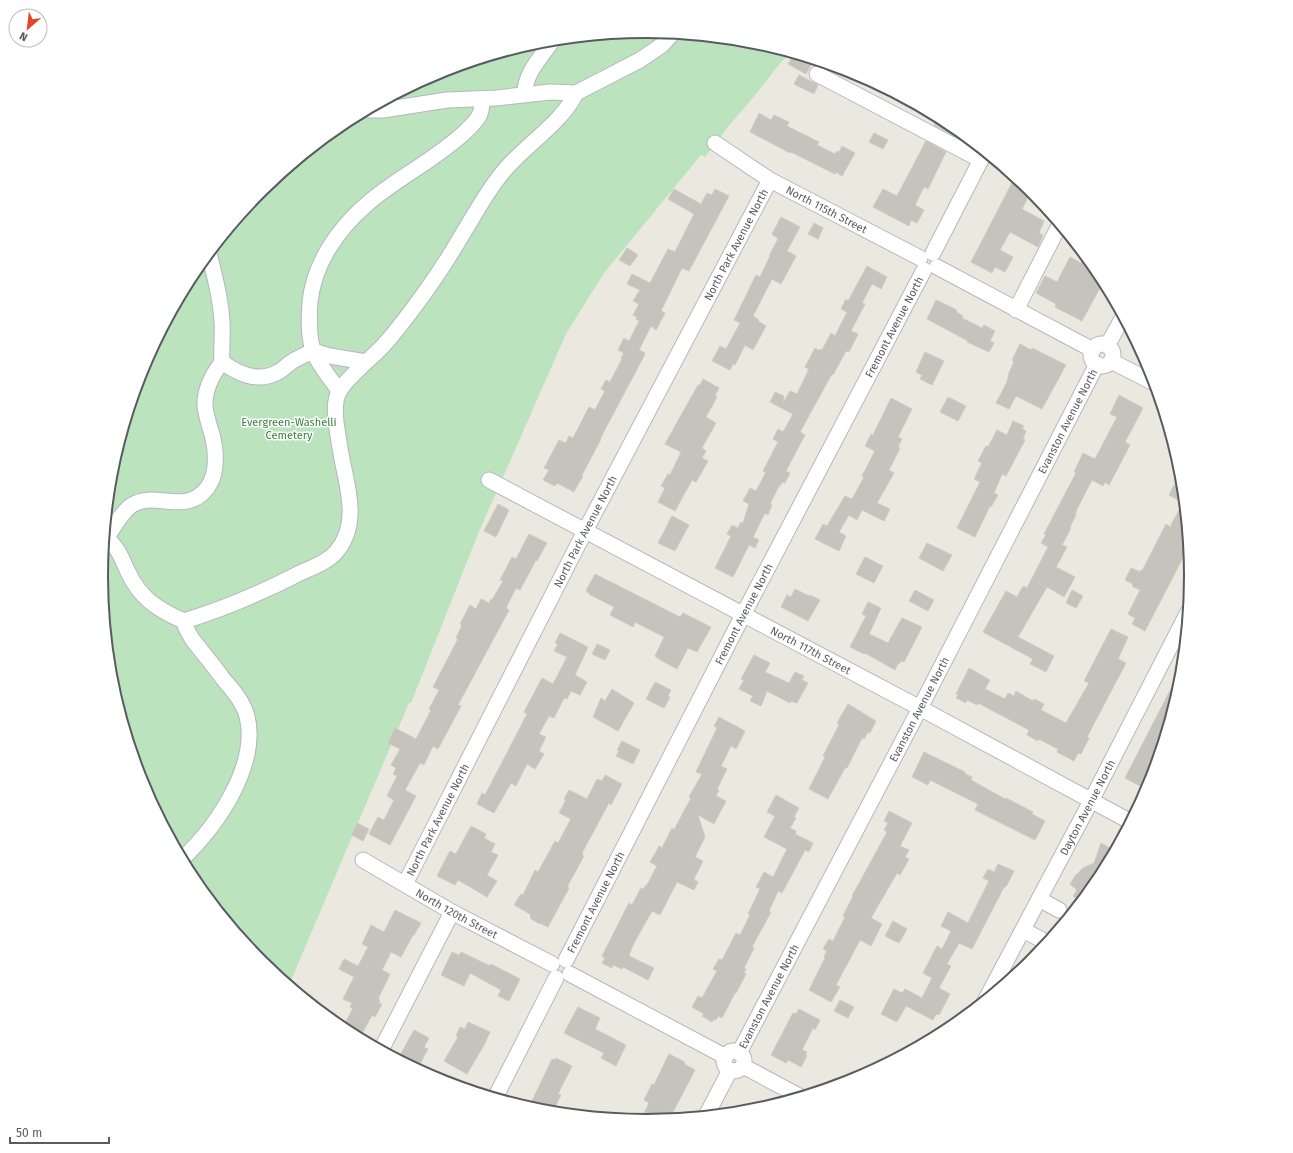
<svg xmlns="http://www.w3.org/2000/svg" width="1293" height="1153" viewBox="0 0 1293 1153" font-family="'Fira Sans',sans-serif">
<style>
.green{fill:#bbe3be}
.building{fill:#c6c3bd;stroke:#cfcbbe}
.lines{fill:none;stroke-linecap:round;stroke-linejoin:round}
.minor-casing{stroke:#b5b7bc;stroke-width:17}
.minor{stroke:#fff;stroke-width:15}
.labels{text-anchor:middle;stroke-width:3;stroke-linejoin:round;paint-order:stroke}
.street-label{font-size:11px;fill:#585b60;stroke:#fff}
.park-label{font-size:11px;fill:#36813d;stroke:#fff}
.rim{fill:none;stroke:#585b60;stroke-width:2}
</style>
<rect width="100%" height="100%" fill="#ebe9df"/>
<!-- green -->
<polygon class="green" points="647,31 753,42 792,53 782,61 752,99 731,123 705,157 701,155 604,273 566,334 478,534 411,703 409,703 289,985 261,962 193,879 142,785 111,683 101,576 112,470 143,368 193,273 261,191 344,123 438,72 540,41"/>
<!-- building -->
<g class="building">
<polygon points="794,54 814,60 806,74 788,64"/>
<polygon points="799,75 818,85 814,94 794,84"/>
<polygon points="759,113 771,120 774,115 789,122 787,126 819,142 817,145 835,154 837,151 839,152 842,146 855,153 842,176 836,172 835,174 791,152 790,153 750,132"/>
<polygon points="938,117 950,123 957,129 953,135 934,125"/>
<polygon points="874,133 888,140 883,149 869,142"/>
<polygon points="926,141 946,152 928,189 924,187 915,205 924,210 917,223 911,220 909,226 873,207 883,189 897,196"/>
<polygon points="1015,177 1030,189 1026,196 1028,197 1022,209 1044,221 1039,233 1043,235 1038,247 1010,232 1000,250 1013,257 1005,272 995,267 992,273 971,262"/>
<polygon points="674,189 701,204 707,193 712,195 715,189 729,196 689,271 682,268 661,311 665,313 656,330 651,326 639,350 645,353 644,356 600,439 601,439 582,475 583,476 577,486 574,492 557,483 555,486 543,480 549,470 544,468 559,440 566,443 569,436 573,438 589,407 595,410 605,391 601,389 606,380 610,382 622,359 621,358 624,353 618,350 624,338 629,341 639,321 636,319 637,317 633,315 639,304 633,301 640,290 627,284 632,274 650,283 668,249 675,252 694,214 668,199"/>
<polygon points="781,217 800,227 787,251 796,256 781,284 772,279 753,316 759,320 758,321 766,326 753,350 745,345 735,365 733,364 730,370 712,361 720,346 726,349 740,323 734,320 756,275 760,277 770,256 769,256 778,239 772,234"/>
<polygon points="814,223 823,228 818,239 808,234"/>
<polygon points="627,248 638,255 630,266 619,260"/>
<polygon points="1070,257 1081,263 1082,261 1095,268 1105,282 1101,289 1100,288 1082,321 1055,307 1056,304 1036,293 1045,276 1057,282"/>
<polygon points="867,266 887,277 881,289 872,284 862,303 865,304 851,331 858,334 849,352 846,351 833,375 832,374 800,432 805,435 786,471 790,473 785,483 782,482 780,486 779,486 770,504 772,505 768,515 765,513 753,537 759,540 755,548 749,545 733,577 715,568 731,536 727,534 732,525 738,528 741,522 743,523 749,504 743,501 750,488 756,491 766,472 763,471 778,442 773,439 778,429 783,432 793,414 770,402 775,392 784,396 783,403 790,391 797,394 809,369 805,367 815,348 820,351 820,349 822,350 831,333 835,336 847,312 841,309 846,299 848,301"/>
<polygon points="936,300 957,310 956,312 963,316 962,318 982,328 984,325 995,331 990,341 994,343 989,352 967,342 968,341 927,319"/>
<polygon points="1020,344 1031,350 1032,348 1066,365 1042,409 1016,396 1009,409 996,403 1006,384 1009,375 1008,375 1014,362 1012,360"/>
<polygon points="925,352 944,361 932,385 920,379 922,375 916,372"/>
<polygon points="703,379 719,388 715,396 717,397 706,417 716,423 702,448 706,451 702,458 708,461 696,482 692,480 675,511 658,502 665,488 661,486 668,474 670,475 681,452 665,444 698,385 700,385"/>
<polygon points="1119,395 1143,408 1125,442 1130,445 1109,485 1105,482 1103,486 1092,480 1076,511 1077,511 1075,514 1076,515 1070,527 1071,528 1062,545 1067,547 1056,567 1075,577 1064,597 1047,587 1018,637 1054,656 1046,672 1030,664 1033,659 983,632 1006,591 1017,597 1023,586 1027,588 1048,547 1041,543 1046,535 1044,534 1076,473 1074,472 1083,453 1095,459 1117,417 1110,414"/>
<polygon points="948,397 966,406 958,421 940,412"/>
<polygon points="891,398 912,409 898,437 902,439 898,447 900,448 889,470 894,473 877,503 890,509 884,521 862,510 857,520 849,515 839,532 846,536 839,551 815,539 823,524 827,526 845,496 852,499 864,477 862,476 875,451 865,446 871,434 873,435"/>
<polygon points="1013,421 1024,426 1022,429 1026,431 1023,439 1025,440 1006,476 1002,474 994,493 998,495 991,507 990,506 975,537 957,528 980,482 974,479 982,463 978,461 986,446 988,447 997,430 1007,435"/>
<polygon points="1174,485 1184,491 1184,493 1180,501 1169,495"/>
<polygon points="498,504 509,510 496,537 484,531"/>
<polygon points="1179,510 1186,514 1189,546 1145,631 1132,624 1135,618 1128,614 1140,590 1132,586 1133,584 1125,580 1131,568 1140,572 1141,570 1142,571 1166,524 1170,527"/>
<polygon points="672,516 689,525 675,551 658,543"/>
<polygon points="529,534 547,543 537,561 536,560 520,590 516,588 506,608 509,610 458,705 461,706 438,749 433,746 424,765 420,763 405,790 416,796 390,845 369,834 378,817 384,820 394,800 387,796 397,776 393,774 396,768 391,765 400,749 388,743 395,728 416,739 431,710 429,709 439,690 433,687 458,639 456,638 462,625 460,624 470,605 476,609 481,599 489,603 491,599 492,600 503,581 500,580 512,557 516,559"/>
<polygon points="927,543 952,555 943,571 919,558"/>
<polygon points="865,557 883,566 874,583 856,574"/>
<polygon points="595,574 680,617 683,613 711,627 697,652 688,648 677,669 659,659 655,656 664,637 635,622 633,627 610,615 614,607 589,594 589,593 586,591"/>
<polygon points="795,589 809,596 810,595 820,600 808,621 781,607 787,595 791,597"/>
<polygon points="915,590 934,600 928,611 909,601"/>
<polygon points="1072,590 1083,596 1076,608 1066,603"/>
<polygon points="868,602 881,608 869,634 888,643 902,618 922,627 904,662 901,661 899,664 898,663 895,670 865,653 864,654 850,647 866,616 862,614"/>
<polygon points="1111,629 1128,637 1118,659 1126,663 1087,737 1089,738 1081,754 1078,753 1074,761 1057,752 1058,749 1039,739 1038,741 1027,735 1029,730 978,703 977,705 967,700 966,703 956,698 958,695 956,694 969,668 990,680 985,689 1005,699 1008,693 1014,696 1016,691 1033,701 1034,699 1044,704 1041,710 1066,723 1089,683 1084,681"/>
<polygon points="560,633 588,647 575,675 587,682 580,695 571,691 567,699 564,698 554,718 549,716 539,734 546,737 539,751 544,754 535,769 527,764 516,786 511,783 494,813 477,804 482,793 485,795 511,745 527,714 524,712 542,678 553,684 567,657 554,651 558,644 555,643"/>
<polygon points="597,644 610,650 605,660 592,654"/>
<polygon points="754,655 770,663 765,672 789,683 795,672 804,676 802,680 808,683 797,703 791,701 790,703 767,691 761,706 750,701 753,696 739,689 744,680 741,679"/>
<polygon points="1178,675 1182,677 1181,683 1148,790 1125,778"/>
<polygon points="655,682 671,690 668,696 670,697 664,708 646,699"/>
<polygon points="612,689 634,703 618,731 593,717 601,698 605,701"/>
<polygon points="848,704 876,721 870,733 868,732 864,739 862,738 847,768 845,768 828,799 809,789 825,757 823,756 839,725 839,724 837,723"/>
<polygon points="719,717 745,731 736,749 731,746 721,766 727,769 717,789 719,790 716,796 726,801 714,824 698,815 705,837 695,857 703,861 694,879 698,882 694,890 677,882 660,915 652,911 633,945 629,956 654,968 648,980 623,967 622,969 613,965 612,968 602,963 605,958 602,956 629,903 632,905 641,888 643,889 646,885 647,885 657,866 650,862 657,850 659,846 662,848 672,828 674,830 691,798 689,797 702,774 696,772 717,728 714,726"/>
<polygon points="622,741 640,750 633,764 616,756 619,751 617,750"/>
<polygon points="924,752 965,772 965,774 972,777 971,780 1005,799 1006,798 1033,812 1032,814 1045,821 1035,840 975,810 978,804 930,780 928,785 912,777"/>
<polygon points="605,775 622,784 611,805 609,803 583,851 582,855 584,856 567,887 569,888 548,927 540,923 540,924 531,919 530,914 514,905 521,894 523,895 535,870 538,872 555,841 558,843 571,819 559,813 566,800 564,799 569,790 587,799 597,779 602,781"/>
<polygon points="776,795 799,808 794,817 796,818 790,828 796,831 795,834 813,843 809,852 805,850 804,852 782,893 778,891 769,911 771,912 752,947 754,948 744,968 746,969 744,973 746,974 736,993 735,993 722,1018 718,1016 716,1020 714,1019 712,1022 702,1016 704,1014 692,1007 698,996 702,998 717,971 713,969 719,959 722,960 736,933 740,935 750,915 748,914 760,889 756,887 764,872 773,877 787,849 764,837 775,816 767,812"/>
<polygon points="889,811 912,823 900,846 909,850 905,857 909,859 900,875 897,873 871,918 882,924 871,946 860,940 836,985 840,987 831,1002 809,990 825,958 824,957 827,951 823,949 829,939 833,941 845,917 843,916 853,896 852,896 887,832 884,830 888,823 884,821"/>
<polygon points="357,823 369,829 363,841 352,835"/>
<polygon points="471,826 486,834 484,838 495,844 491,852 498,855 487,875 497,881 487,897 458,880 455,885 437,876 450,851 456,854"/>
<polygon points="1101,843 1115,851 1100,880 1083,901 1073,896 1077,890 1070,884 1075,876 1083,868 1094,863"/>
<polygon points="998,864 1014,871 1007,885 1003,889 972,949 959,943 947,964 951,966 939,988 950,994 939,1015 936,1014 933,1020 906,1006 897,1022 881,1014 894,989 902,993 905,989 922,998 932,978 923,973 937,946 942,949 951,931 941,926 948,912 968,923 989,881 983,878 988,869 994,872"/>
<polygon points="395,910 421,923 414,935 413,935 401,957 391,952 382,970 390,974 378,999 380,1000 379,1003 382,1004 375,1017 372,1015 359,1039 342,1029 353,1008 350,1007 352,1003 343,999 354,977 339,969 344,959 358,966 368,947 362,944 371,925 384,932"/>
<polygon points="893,921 907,929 899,943 885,936"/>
<polygon points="452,952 459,955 461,952 490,966 491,964 520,979 509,1001 498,996 501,990 470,973 464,986 441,975"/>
<polygon points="840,1000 854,1007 848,1018 834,1011"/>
<polygon points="578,1007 600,1018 595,1029 626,1045 616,1066 601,1058 604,1053 564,1033"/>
<polygon points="799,1009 820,1020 815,1030 813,1028 802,1050 807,1052 805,1055 807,1056 801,1067 788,1060 786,1063 771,1055 793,1013 796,1014"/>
<polygon points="468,1022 490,1032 484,1045 467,1074 444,1061 458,1037 456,1036 460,1027 465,1029"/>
<polygon points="414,1030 429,1038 424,1047 428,1049 417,1070 398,1059"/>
<polygon points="669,1054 685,1062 684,1064 695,1070 673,1112 671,1111 667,1120 640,1121 649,1103 644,1100 652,1084 654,1085"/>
<polygon points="556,1058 572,1066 558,1094 561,1095 552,1113 548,1112 531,1103 552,1059 555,1060"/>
</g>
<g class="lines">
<defs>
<g id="minor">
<polyline points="817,74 981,160"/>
<path d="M525 94C524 74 542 56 553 40"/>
<polyline points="368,110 383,110 447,100 496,98 550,92 576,93 640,60 662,45 672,34"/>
<path id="s1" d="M715 143 770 180 920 258"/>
<polyline points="933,253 985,152"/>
<polyline points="937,267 1093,350"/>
<polyline points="1016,310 1060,224"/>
<circle cx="1102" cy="355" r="11"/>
<polyline points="1107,346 1123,317"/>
<polyline points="1111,361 1156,384"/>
<path d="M222 362C238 374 259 383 278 372 282 370 286 366 290 363 297 358 305 355 313 351L330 356 366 362"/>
<path d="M339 391C331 379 317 363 313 350 308 335 309 317 310 302 314 263 338 229 367 204 397 178 435 160 465 132 470 127 477 121 480 114 482 109 482 104 481 99"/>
<path id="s2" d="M489 480 920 708 1131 822"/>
<path d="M107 539C118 547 122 559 128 572 140 598 158 610 184 621 224 609 263 592 300 573 313 567 328 562 337 551 358 525 349 493 343 464 340 450 338 436 336 422 335 412 334 399 340 390 349 376 368 361 380 349 392 337 402 323 412 310 430 286 447 261 462 235 475 214 487 191 503 172 525 145 562 123 576 93"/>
<path d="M104 542C112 531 121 512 132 505 156 490 186 517 208 487 219 471 216 445 210 428 208 421 206 414 205 407 204 391 212 375 222 362 221 349 223 335 222 322 221 299 215 276 209 254"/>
<path d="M182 859C217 827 263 760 245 710 240 698 232 689 224 680 214 666 203 653 192 639L186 628 184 621"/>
<path id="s3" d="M363 860 452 912 552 964"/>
<path id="s4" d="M405 884 585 531 770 180"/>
<polyline points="1039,899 1059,910"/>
<polyline points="1023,930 1042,940"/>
<path id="s5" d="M566 960 743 615 924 270"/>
<polyline points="570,974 726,1057"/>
<path id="s6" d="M985 1001 1091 801 1188 612"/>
<polyline points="381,1050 452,912"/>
<circle cx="734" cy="1061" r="10"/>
<path id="s7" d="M739 1053 920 708 1097 364"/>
<polyline points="743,1066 801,1097"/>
<polyline points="495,1098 556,978"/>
<polyline points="706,1116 730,1070"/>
</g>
</defs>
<!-- minor casing -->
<use href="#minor" class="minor-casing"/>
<!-- minor -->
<use href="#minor" class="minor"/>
</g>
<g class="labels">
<!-- street labels -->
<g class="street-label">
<text dy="4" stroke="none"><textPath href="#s1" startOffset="130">North 115th Street</textPath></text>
<text dy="4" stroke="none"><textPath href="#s4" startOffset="720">North Park Avenue North</textPath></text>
<text dy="4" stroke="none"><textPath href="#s5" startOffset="713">Fremont Avenue North</textPath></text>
<text dy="4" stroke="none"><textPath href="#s7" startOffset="712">Evanston Avenue North</textPath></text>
<text dy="4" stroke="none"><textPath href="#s4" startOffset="396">North Park Avenue North</textPath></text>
<text dy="4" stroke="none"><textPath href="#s5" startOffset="389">Fremont Avenue North</textPath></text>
<text dy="4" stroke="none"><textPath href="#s2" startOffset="364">North 117th Street</textPath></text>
<text dy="4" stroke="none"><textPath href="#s7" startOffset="388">Evanston Avenue North</textPath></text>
<text dy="4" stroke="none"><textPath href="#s6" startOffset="219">Dayton Avenue North</textPath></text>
<text dy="4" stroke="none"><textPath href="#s4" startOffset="72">North Park Avenue North</textPath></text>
<text dy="4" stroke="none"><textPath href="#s5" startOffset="65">Fremont Avenue North</textPath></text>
<text dy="4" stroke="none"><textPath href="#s3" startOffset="108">North 120th Street</textPath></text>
<text dy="4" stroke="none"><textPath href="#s7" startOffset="64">Evanston Avenue North</textPath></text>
</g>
<!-- park labels -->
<g class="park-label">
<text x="289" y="426">Evergreen-Washelli<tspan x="289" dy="13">Cemetery</tspan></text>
</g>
</g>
<!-- crop -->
<path d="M0 0H1293V1153H0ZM108 576a538 538 0 1 1 1076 0a538 538 0 1 1-1076 0Z" fill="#fff" fill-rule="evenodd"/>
<path class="rim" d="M108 576a538 538 0 1 1 1076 0a538 538 0 1 1-1076 0Z"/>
<!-- north arrow -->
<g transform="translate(28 28) rotate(208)"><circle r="19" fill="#ffffff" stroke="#bcbdbf"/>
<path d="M0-3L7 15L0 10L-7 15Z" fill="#e4452d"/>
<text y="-6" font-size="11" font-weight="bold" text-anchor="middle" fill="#585b60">N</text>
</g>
<!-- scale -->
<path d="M10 1137v6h99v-6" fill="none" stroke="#585b60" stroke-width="2"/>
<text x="16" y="1137" font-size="12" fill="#585b60" stroke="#ffffff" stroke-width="3" paint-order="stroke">50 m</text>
</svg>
